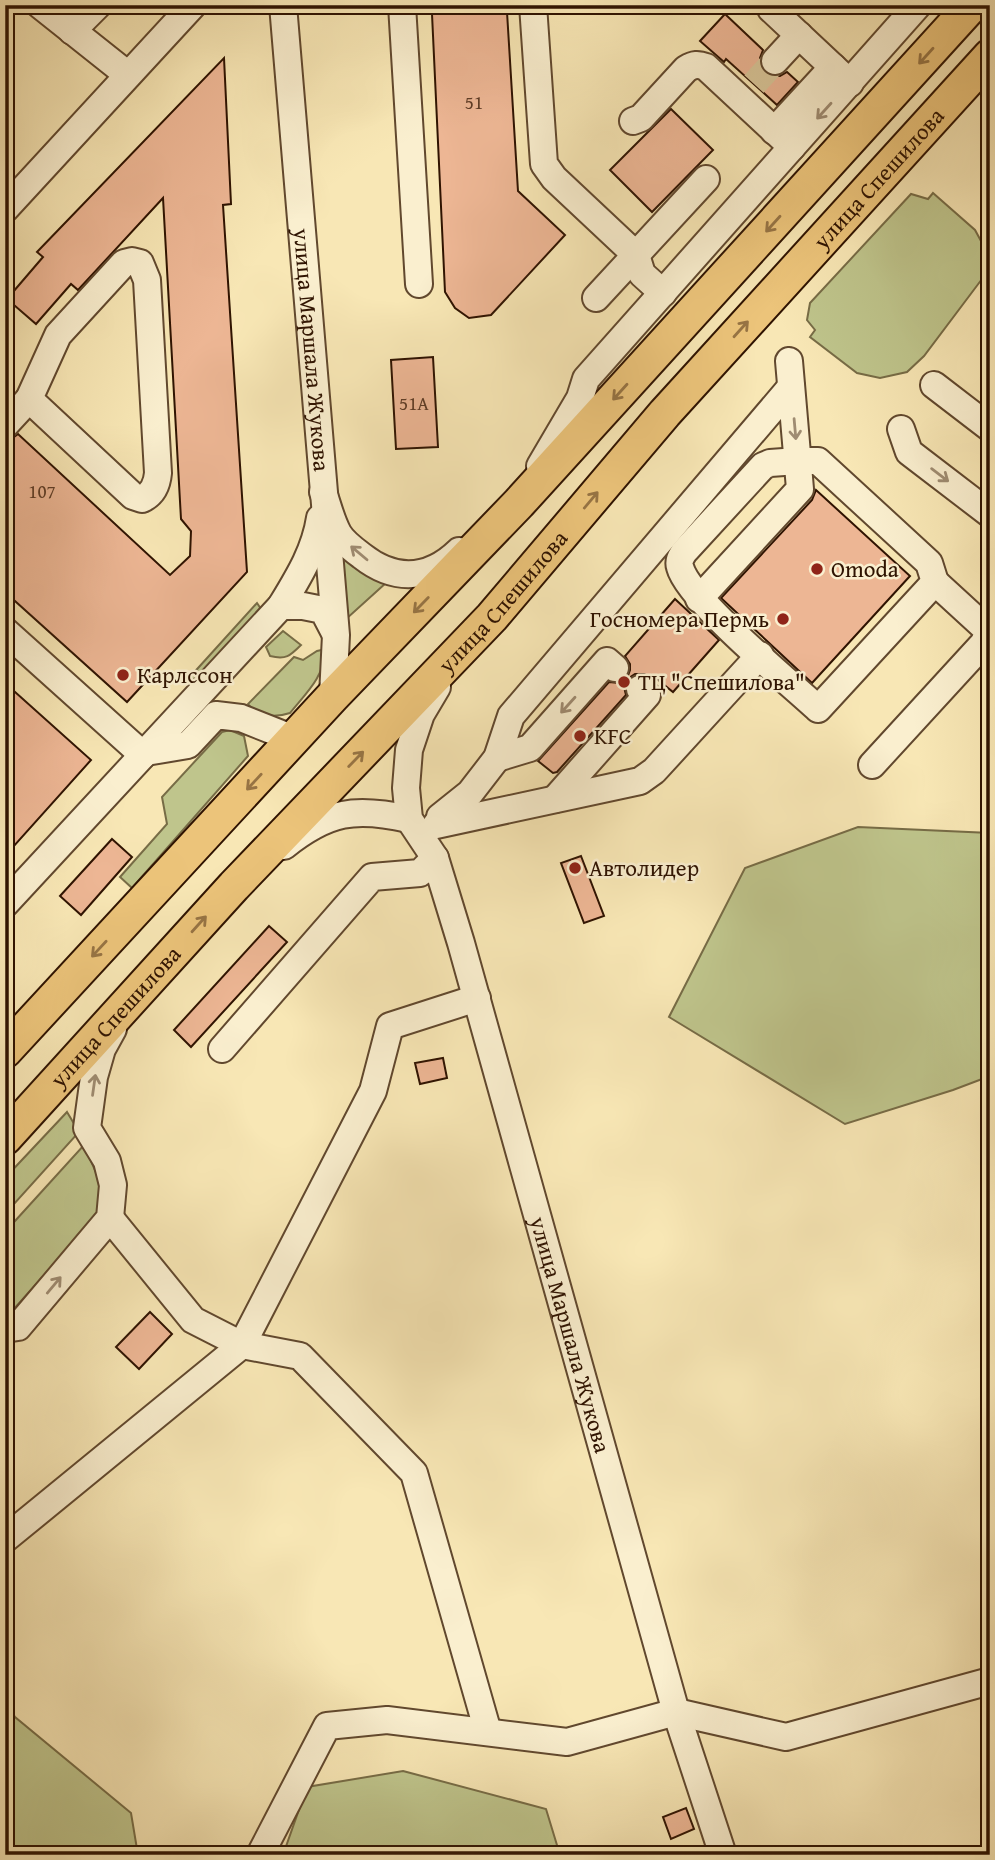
<svg xmlns="http://www.w3.org/2000/svg" width="995" height="1860" viewBox="0 0 995 1860" font-family="'Gentium Book Plus',serif">
<style>
.green{fill:#bfc58c;stroke:#776c46;stroke-width:2}
.building{fill:#edb694;stroke:#2f1301;stroke-width:2}
.lines{fill:none;stroke-linecap:round;stroke-linejoin:round}
.minor-tunnel{stroke:#dac79a;stroke-width:26;stroke-dasharray:26 13;stroke-linecap:butt}
.minor-casing{stroke:#61482e;stroke-width:30}
.major-casing{stroke:#2f1301;stroke-width:37}
.minor{stroke:#faefcf;stroke-width:26}
.major{stroke:#ecc47a;stroke-width:33}
.oneway{stroke:#977444}
.oneway2{stroke:#9f8c72}
.poi-dot{fill:#8f2418;stroke:#faefcf;stroke-width:2.5}
.labels{text-anchor:middle;stroke-width:5;stroke-linejoin:round;paint-order:stroke}
.number-label{font-size:19px;fill:#5e3c26}
.street-label{font-size:23px;fill:#2f1301;stroke:#faefcf}
.poi-label{font-size:23px;fill:#2f1301;stroke:#faefcf;text-anchor:start}
</style>
<rect width="100%" height="100%" fill="#f8e7b5"/>
<filter id="stains"><feTurbulence type="fractalNoise" baseFrequency=".00286" numOctaves="4"/><feColorMatrix values="0 0 0 0 .2 0 0 0 0 .09 0 0 0 0 .02 0 0 0 .5 -.17"/></filter>
<radialGradient id="worn" r=".72"><stop offset=".6" stop-color="#630" stop-opacity="0"/><stop offset="1" stop-color="#630" stop-opacity=".3"/></radialGradient>
<!-- green -->
<g class="green">
<polygon points="933,193 975,230 987,252 985,275 924,356 907,372 880,378 857,373 810,337 815,330 807,320 810,303 911,194 928,199"/>
<polygon points="337,548 353,566 387,582 345,620"/>
<polygon points="257,603 263,612 197,685 189,678"/>
<path d="M283 631 301 645C290 656 286 660 270 656L266 647Z"/>
<path d="M326 649C324 677 307 692 290 713 275 718 258 717 248 704L294 657 303 660 317 651Z"/>
<polygon points="230,730 244,736 248,756 132,888 120,877 167,824 162,797 222,732"/>
<polygon points="858,827 990,833 990,1076 953,1090 845,1124 669,1017 745,868"/>
<polygon points="67,1112 79,1132 5,1214 5,1178"/>
<polygon points="84,1145 98,1177 101,1194 96,1217 5,1319 5,1232"/>
<polygon points="5,1701 15,1717 131,1813 138,1855 5,1855"/>
<polygon points="403,1771 546,1809 560,1855 283,1855 307,1787"/>
</g>
<!-- building -->
<g class="building">
<polygon points="507,12 518,191 565,235 491,315 469,318 455,308 445,292 432,14"/>
<polygon points="725,14 763,50 760,58 760,66 764,72 772,76 780,76 787,72 798,82 777,105 726,59 724,62 700,41"/>
<polygon points="224,58 231,204 223,205 247,572 127,702 5,592 5,440 10,440 18,434 170,575 190,556 191,531 181,519 163,198 78,290 71,284 36,324 7,299 43,257 37,252"/>
<polygon points="671,109 713,150 652,212 610,170"/>
<polygon points="433,357 438,447 396,449 391,360"/>
<polygon points="816,490 910,576 812,683 721,598 812,500"/>
<polygon points="675,599 719,640 673,692 652,675 650,677 644,674 635,674 629,678 624,687 626,695 557,772 553,773 538,761 609,682 619,683 627,678 630,670 630,664 625,656"/>
<polygon points="5,683 91,760 5,856"/>
<polygon points="112,839 132,857 81,915 60,896"/>
<polygon points="581,856 604,916 584,923 561,863"/>
<polygon points="269,926 287,942 191,1047 174,1030"/>
<polygon points="443,1058 447,1078 420,1084 415,1063"/>
<polygon points="150,1312 172,1334 139,1369 116,1347"/>
<polygon points="686,1808 694,1829 671,1839 663,1817"/>
</g>
<g class="lines">
<!-- minor-tunnel -->
<polyline class="minor-tunnel" points="754,84 775,61"/>
<defs>
<g id="minor">
<polyline points="40,5 128,75"/>
<path id="s1" d="M283 5 336 635 333 696"/>
<polyline points="402,5 419,284"/>
<polyline points="533,5 544,164 554,178 636,255 642,274 663,293"/>
<polyline points="771,9 850,83"/>
<polyline points="72,31 98,5"/>
<polyline points="775,61 799,35"/>
<path d="M633 121 641 118 686 69C694 64 698 64 706 67L792 147"/>
<polyline points="774,131 833,67"/>
<polyline points="5,209 193,5"/>
<path d="M132 261 140 263 147 280 158 473C157 484 153 494 142 499L133 496 29 399 58 335 124 263Z"/>
<polyline points="596,298 706,179"/>
<polyline points="934,385 990,428"/>
<polyline points="5,425 29,399"/>
<polyline points="901,429 909,452 990,514"/>
<path d="M798 461H818L929 563 935 582 818 709C790 683 688 599 680 567 678 561 681 557 684 552L763 466 770 463Z"/>
<polyline points="540,466 580,398 586,379 918,5"/>
<path d="M323 492C328 506 331 520 338 533 343 542 354 550 362 556 395 582 429 580 459 551"/>
<polyline points="699,599 800,489 789,361"/>
<polyline points="281,606 303,606 323,610 335,633"/>
<polyline points="5,631 143,755"/>
<path id="s2" d="M437 687 421 714 409 750 406 788 409 819 435 858 461 943 676 1712 723 1855"/>
<polyline points="146,752 188,745 216,715 241,718 294,739"/>
<polyline points="497,758 530,748 607,661 615,668"/>
<path d="M872 765 983 644C987 637 989 633 983 626L935 582"/>
<polyline points="555,799 647,695 640,689"/>
<polyline points="440,817 470,793 497,758 511,716 791,387"/>
<polyline points="436,825 640,781 654,771 760,655"/>
<path d="M284 846C328 811 355 807 409 819"/>
<path d="M5 904 281 606C298 578 315 551 320 518"/>
<polyline points="222,1049 372,877 420,873 435,858"/>
<polyline points="110,1218 193,1320 242,1345 300,1356 414,1473 488,1732"/>
<polyline points="5,1329 18,1327 110,1218 113,1185 107,1161 87,1128 94,1077 102,1049 113,1029"/>
<polyline points="5,1539 242,1345 373,1091 390,1026 477,998"/>
<polyline points="260,1855 327,1726 387,1720 567,1742 676,1712 786,1737 990,1681"/>
</g>
<g id="major">
<polyline points="5,1051 333,696 519,503 972,5"/>
<path id="s3" d="M5 1138 234 886 492 617 665 413 990 56"/>
</g>
</defs>
<!-- minor casing -->
<use href="#minor" class="minor-casing"/>
<!-- major casing -->
<use href="#major" class="major-casing"/>
<!-- minor -->
<use href="#minor" class="minor"/>
<!-- major -->
<use href="#major" class="major"/>
</g>
<!-- one-way arrows -->
<defs><path id="oneway-shaft" d="M-6 0H5M1.5-3L5.5 0L1.5 3" fill="none" stroke-width="1.6" stroke-linecap="round" stroke-linejoin="round" transform="scale(1.75)"/></defs>
<g class="oneway">
<use href="#oneway-shaft" transform="translate(926 56) rotate(132)"/>
<use href="#oneway-shaft" transform="translate(773 224) rotate(132)"/>
<use href="#oneway-shaft" transform="translate(741 329) rotate(-48)"/>
<use href="#oneway-shaft" transform="translate(620 392) rotate(132)"/>
<use href="#oneway-shaft" transform="translate(591 500) rotate(-50)"/>
<use href="#oneway-shaft" transform="translate(421 605) rotate(134)"/>
<use href="#oneway-shaft" transform="translate(356 759) rotate(-46)"/>
<use href="#oneway-shaft" transform="translate(254 782) rotate(133)"/>
<use href="#oneway-shaft" transform="translate(199 924) rotate(-48)"/>
<use href="#oneway-shaft" transform="translate(99 949) rotate(133)"/>
</g>
<g class="oneway2">
<use href="#oneway-shaft" transform="translate(824 111) rotate(132)"/>
<use href="#oneway-shaft" transform="translate(795 429) rotate(85)"/>
<use href="#oneway-shaft" transform="translate(940 475) rotate(37)"/>
<use href="#oneway-shaft" transform="translate(359 553) rotate(-140)"/>
<use href="#oneway-shaft" transform="translate(568 705) rotate(132)"/>
<use href="#oneway-shaft" transform="translate(94 1085) rotate(-82)"/>
<use href="#oneway-shaft" transform="translate(54 1285) rotate(-50)"/>
</g>
<!-- markers -->
<g class="poi-dot">
<circle cx="817" cy="569" r="7"/>
<circle cx="783" cy="619" r="7"/>
<circle cx="123" cy="675" r="7"/>
<circle cx="624" cy="682" r="7"/>
<circle cx="580" cy="736" r="7"/>
<circle cx="575" cy="868" r="7"/>
</g>
<g class="labels">
<!-- number labels -->
<g class="number-label">
<text x="474" y="109">51</text>
<text x="414" y="410">51А</text>
<text x="42" y="498">107</text>
</g>
<!-- street labels -->
<g class="street-label">
<text dy="8" stroke="none"><textPath href="#s3" startOffset="1298">улица Спешилова</textPath></text>
<text dy="8" stroke="none"><textPath href="#s1" startOffset="346">улица Маршала Жукова</textPath></text>
<text dy="8" stroke="none"><textPath href="#s3" startOffset="732">улица Спешилова</textPath></text>
<text dy="8" stroke="none"><textPath href="#s3" startOffset="164">улица Спешилова</textPath></text>
<text dy="8" stroke="none"><textPath href="#s2" startOffset="681">улица Маршала Жукова</textPath></text>
</g>
<!-- poi labels -->
<g class="poi-label">
<text x="831" y="577">Omoda</text>
<text x="769" y="627" text-anchor="end">Госномера Пермь</text>
<text x="137" y="683">Карлссон</text>
<text x="638" y="690">ТЦ "Спешилова"</text>
<text x="594" y="744">KFC</text>
<text x="589" y="876">Автолидер</text>
</g>
</g>
<!-- margin -->
<rect width="995" height="1860" fill="none" stroke="#f8e7b5" stroke-width="28"/>
<rect x="7" y="7" width="981" height="1846" fill="none" stroke="#2f1301" stroke-width="3.5"/>
<rect x="14" y="14" width="967" height="1832" fill="none" stroke="#2f1301" stroke-width="2"/>
<rect width="100%" height="100%" filter="url(#stains)"/>
<rect width="100%" height="100%" fill="url(#worn)"/>
</svg>
